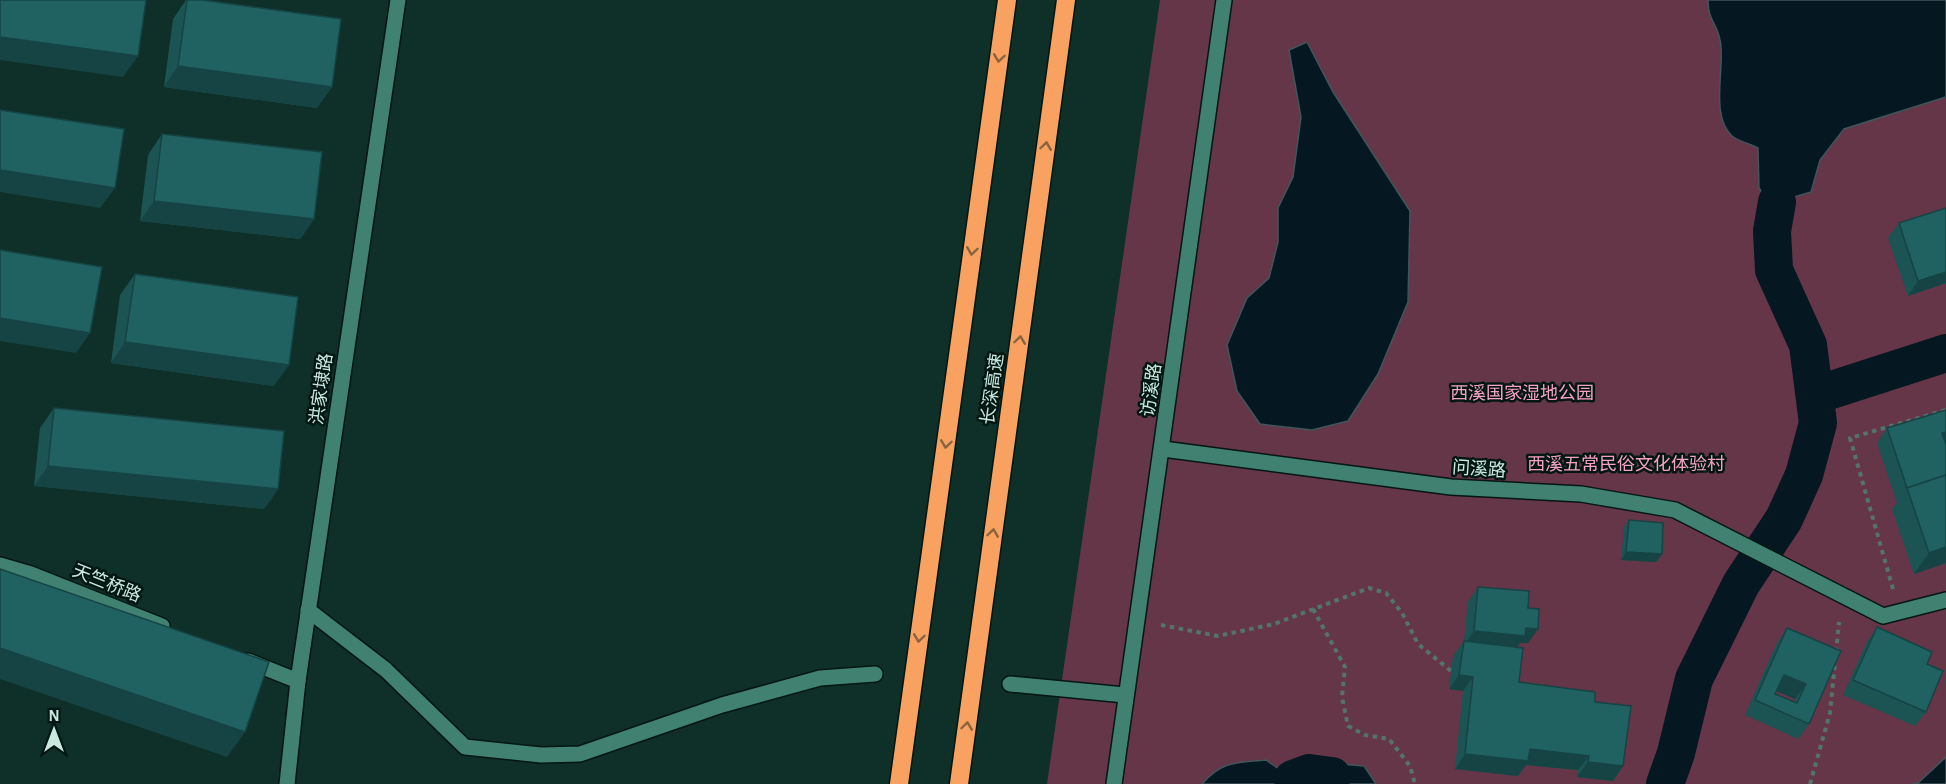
<svg xmlns="http://www.w3.org/2000/svg" width="1946" height="784" viewBox="0 0 1946 784" font-family="'Alegreya Sans','Noto Sans SC',sans-serif">
<style>
.green{fill:#653548}
.water{fill:#051721;stroke:#40565a;stroke-width:1.5}
.lines{fill:none;stroke-linecap:round;stroke-linejoin:round}
.canal{stroke:#051721;stroke-width:38}
.lane-casing{stroke:#031612;stroke-width:18}
.street-casing{stroke:#031612;stroke-width:18}
.secondary-casing{stroke:#031612;stroke-width:18}
.highway-casing{stroke:#031612;stroke-width:21}
.path{stroke:#53746b;stroke-width:4;stroke-dasharray:4.5 4.5;stroke-linecap:butt}
.lane{stroke:#418171;stroke-width:15}
.street{stroke:#418171;stroke-width:15}
.secondary{stroke:#418171;stroke-width:15}
.highway{stroke:#f9a161;stroke-width:18}
.wall{fill:#1c5353;fill-rule:evenodd}
.shaded-wall{fill:#164444}
.building{fill:#206161;stroke:#164444;stroke-width:1.5;fill-rule:evenodd}
.oneway{stroke:#89633d}
.labels{text-anchor:middle;stroke-width:5;stroke-linejoin:round;paint-order:stroke}
.street-label{font-size:18px;fill:#c9e8df;stroke:#001711}
.park-label{font-size:18px;fill:#f9a1c3;stroke:#001711}
</style>
<rect width="100%" height="100%" fill="#0e3028"/>
<!-- green -->
<polygon class="green" points="1160,0 1946,0 1946,784 1047,784"/>
<!-- water -->
<g class="water">
<path d="M1708 0H1946V97L1844 129 1820 160 1811 192 1777 202 1768 201 1759 188 1758 148C1750 144 1738 141 1732 136 1709 115 1726 65 1720 40 1717 23 1708 21 1708 0Z"/>
<polygon points="1307,42 1333,92 1410,211 1408,302 1378,374 1348,421 1312,430 1260,424 1237,391 1227,345 1247,298 1269,278 1278,242 1278,208 1293,177 1301,117 1289,50"/>
<polygon points="1946,757 1946,784 1913,784 1918,783"/>
<path d="M1266 760 1293 779 1296 784H1202C1223 760 1237 763 1266 760Z"/>
<polygon points="1328,763 1364,766 1376,784 1333,784"/>
</g>
<g class="lines">
<!-- canal -->
<g class="canal">
<polyline points="1816,395 1946,353"/>
<polyline points="1293,779 1309,773 1332,776"/>
<polyline points="1665,784 1676,753 1694,679 1741,584 1784,519 1804,475 1818,423 1808,345 1774,270 1772,231 1777,202"/>
</g>
<defs>
<g id="lane">
<polyline points="1163,449 1451,487 1581,494 1675,510 1883,616 1946,600"/>
<polyline points="308,610 386,670 465,747 541,755 580,754 722,705 820,678 875,674"/>
<polyline points="1010,684 1125,695"/>
</g>
<g id="street">
<polyline points="0,565 31,574 162,626"/>
<polyline points="248,661 298,681"/>
<polyline points="287,784 298,681 398,0"/>
</g>
<polyline id="secondary" points="1114,784 1224,0"/>
<g id="highway">
<polyline points="899,784 1007,0"/>
<polyline points="959,784 1066,0"/>
</g>
</defs>
<!-- lane casing -->
<use href="#lane" class="lane-casing"/>
<!-- street casing -->
<use href="#street" class="street-casing"/>
<!-- secondary casing -->
<use href="#secondary" class="secondary-casing"/>
<!-- highway casing -->
<use href="#highway" class="highway-casing"/>
<!-- path -->
<g class="path">
<polyline points="1893,589 1850,438 1946,410"/>
<polyline points="1313,609 1345,667 1342,697 1348,726 1365,735 1389,739 1410,766 1415,784"/>
<polyline points="1161,625 1218,636 1274,624 1369,588 1386,593 1402,613 1418,644 1451,671"/>
<polyline points="1810,784 1830,713 1839,622"/>
</g>
<!-- lane -->
<use href="#lane" class="lane"/>
<!-- street -->
<use href="#street" class="street"/>
<!-- secondary -->
<use href="#secondary" class="secondary"/>
<!-- highway -->
<use href="#highway" class="highway"/>
</g>
<!-- wall -->
<g class="wall">
<polygon points="186,0 202,0 332,87 317,108 164,87 173,19"/>
<polygon points="162,134 314,219 300,239 140,221 148,155"/>
<polygon points="1899,223 1946,283 1908,296 1888,238"/>
<polygon points="135,274 274,386 111,363 120,295"/>
<polygon points="54,408 278,489 264,509 34,486 40,428"/>
<polygon points="1946,410 1946,563 1914,574 1892,509 1897,503 1877,443 1887,428"/>
<polygon points="1629,520 1662,554 1656,562 1621,560 1624,527"/>
<polygon points="1478,587 1528,608 1528,643 1520,643 1517,648 1519,682 1595,702 1623,766 1613,781 1577,777 1578,770 1526,765 1518,776 1455,769 1463,691 1449,689 1453,656 1464,641 1468,602"/>
<polygon points="1877,627 1927,664 1926,712 1915,726 1843,695 1867,642"/>
<path d="M1787 628 1841 651 1809 724 1798 739 1745 715 1777 643ZM1776 691 1795 699 1794 702 1775 694Z"/>
</g>
<!-- shaded-wall -->
<g class="shaded-wall">
<polygon points="0,37 138,56 123,77 0,60"/>
<polygon points="178,66 332,87 317,108 164,87"/>
<polygon points="0,170 115,188 100,208 0,192"/>
<polygon points="154,201 314,219 300,239 140,221"/>
<polygon points="1946,272 1946,283 1908,296 1918,281"/>
<polygon points="0,318 90,333 76,353 0,341"/>
<polygon points="125,342 289,365 274,386 111,363"/>
<polygon points="1946,432 1946,442 1945,444 1942,433"/>
<polygon points="48,466 278,489 264,509 34,486"/>
<polygon points="1946,547 1946,563 1914,574 1929,553"/>
<polygon points="1626,552 1662,554 1656,562 1621,560"/>
<polygon points="1526,628 1538,629 1528,643 1520,643 1515,650 1464,646 1474,631"/>
<polygon points="0,648 245,732 227,757 0,679"/>
<polygon points="1459,675 1473,677 1463,691 1449,689"/>
<polygon points="1784,675 1806,684 1795,699 1774,690"/>
<polygon points="1530,749 1589,756 1578,770 1526,765 1518,776 1455,769 1465,754"/>
<polygon points="1588,762 1623,766 1613,781 1577,777"/>
</g>
<!-- building -->
<g class="building">
<polygon points="0,0 146,0 138,56 0,37"/>
<polygon points="187,0 202,0 341,19 332,87 178,66"/>
<polygon points="0,110 124,129 115,188 0,170"/>
<polygon points="162,134 322,152 314,219 154,201"/>
<polygon points="1946,208 1946,272 1918,281 1899,223"/>
<polygon points="0,250 102,267 90,333 0,318"/>
<polygon points="135,274 298,297 289,365 125,342"/>
<polygon points="54,408 284,431 278,489 48,466"/>
<polygon points="1946,410 1946,432 1942,433 1946,445 1946,475 1907,488 1887,428"/>
<polygon points="1946,475 1946,547 1929,553 1907,488"/>
<polygon points="1629,520 1663,523 1662,554 1626,552"/>
<polygon points="0,569 269,662 245,732 0,648"/>
<polygon points="1478,587 1529,591 1528,608 1539,609 1538,629 1526,628 1525,636 1474,631"/>
<polygon points="1877,627 1932,652 1927,664 1943,671 1926,712 1853,680"/>
<path d="M1787 628 1841 651 1809 724 1755 700ZM1784 675 1806 684 1797 703 1775 694Z"/>
<polygon points="1464,641 1523,648 1519,682 1595,692 1595,702 1631,706 1623,766 1588,762 1589,756 1530,749 1528,761 1465,754 1473,677 1459,675"/>
</g>
<!-- one-way arrows -->
<defs><path id="oneway-chevron" d="M-2-3.5L2.5 0L-2 3.5" fill="none" stroke-width="1.6" stroke-linecap="round" stroke-linejoin="round" transform="scale(1.5)"/></defs>
<g class="oneway">
<use href="#oneway-chevron" transform="translate(999 58) rotate(98)"/>
<use href="#oneway-chevron" transform="translate(1046 146) rotate(-82)"/>
<use href="#oneway-chevron" transform="translate(972 251) rotate(98)"/>
<use href="#oneway-chevron" transform="translate(1020 340) rotate(-82)"/>
<use href="#oneway-chevron" transform="translate(946 444) rotate(98)"/>
<use href="#oneway-chevron" transform="translate(993 533) rotate(-82)"/>
<use href="#oneway-chevron" transform="translate(919 638) rotate(98)"/>
<use href="#oneway-chevron" transform="translate(967 726) rotate(-82)"/>
</g>
<g class="labels">
<!-- street labels -->
<g class="street-label">
<text transform="translate(321 389) rotate(-82)" y="6">洪家埭路</text>
<text transform="translate(992 389) rotate(-82)" y="6">长深高速</text>
<text transform="translate(1151 390) rotate(-82)" y="6">访溪路</text>
<text transform="translate(1479 469) rotate(4)" y="6">问溪路</text>
<text transform="translate(107 583) rotate(22)" y="6">天竺桥路</text>
</g>
<!-- park labels -->
<g class="park-label">
<text x="1522" y="399">西溪国家湿地公园</text>
<text x="1626" y="470">西溪五常民俗文化体验村</text>
</g>
</g>
<!-- north arrow -->
<g transform="translate(54 730)" stroke="#001711" stroke-width="4.5" paint-order="stroke">
<path d="M0-4.5L10 22L0 15L-10 22Z" fill="#c9e8df"/>
<text y="-9" font-size="16" font-weight="bold" text-anchor="middle" fill="#c9e8df">N</text>
</g>
</svg>
